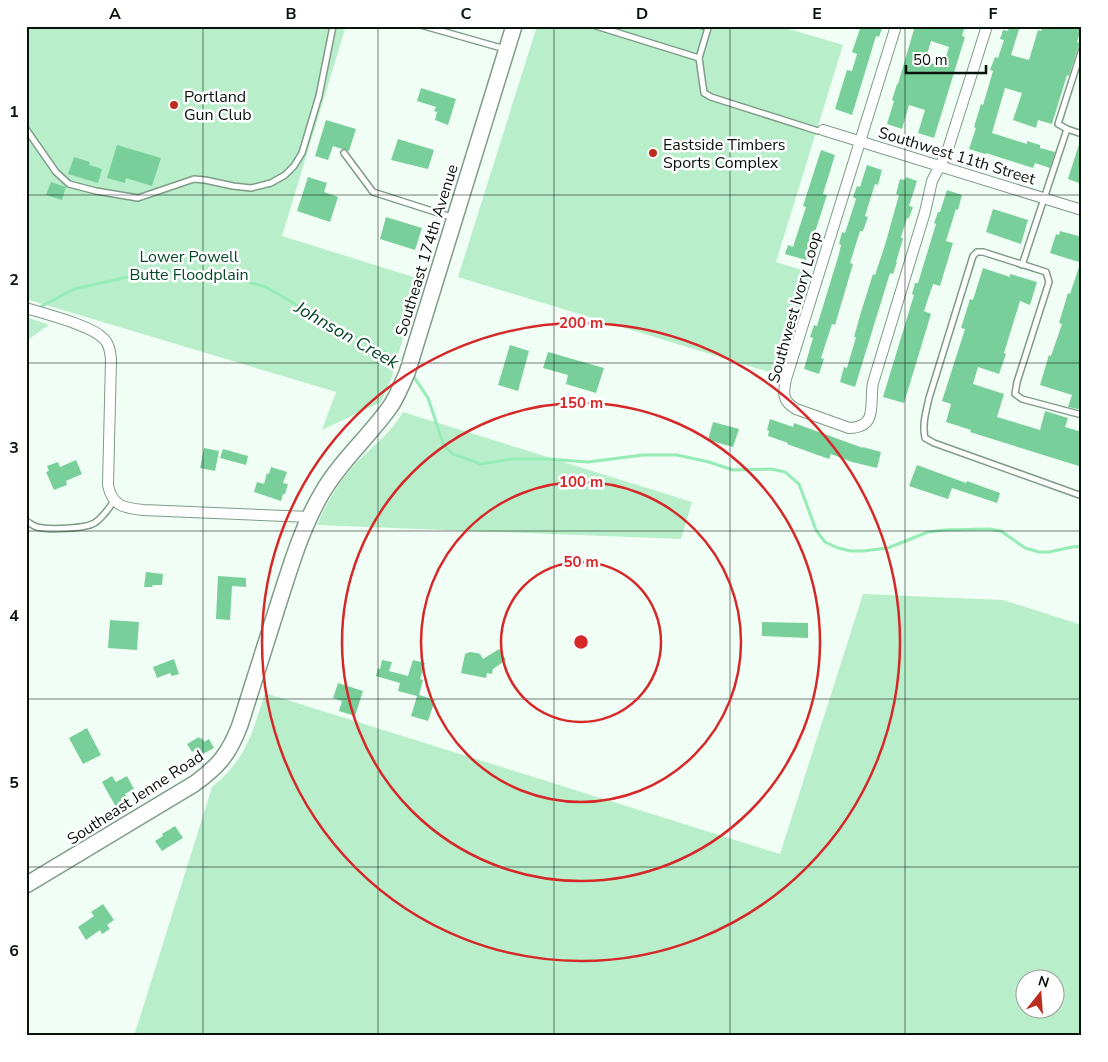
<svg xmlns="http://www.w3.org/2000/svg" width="1108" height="1062" viewBox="0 0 1108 1062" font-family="'Nunito Sans',sans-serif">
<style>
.green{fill:#b8efca;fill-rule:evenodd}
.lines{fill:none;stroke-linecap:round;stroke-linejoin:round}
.stream{stroke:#96ecb6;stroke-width:3}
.building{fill:#79cf9a;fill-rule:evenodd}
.lane-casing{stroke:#7e9c88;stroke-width:8}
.street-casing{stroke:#7e9c88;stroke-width:12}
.primary-casing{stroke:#7e9c88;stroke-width:18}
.lane{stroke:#fff;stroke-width:5}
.street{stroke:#fff;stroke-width:10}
.primary{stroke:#fff;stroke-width:15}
.grid{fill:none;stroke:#07130b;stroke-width:1;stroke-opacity:0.55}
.ring{fill:none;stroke:#d62828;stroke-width:2.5}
.poi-dot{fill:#bb2d1f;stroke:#fff;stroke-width:2}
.labels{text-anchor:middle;stroke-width:5;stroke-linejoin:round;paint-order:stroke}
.poi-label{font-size:16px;fill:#07130b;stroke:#fff;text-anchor:start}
.street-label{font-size:16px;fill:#07130b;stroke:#fff}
.park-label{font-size:16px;fill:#054b2a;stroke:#fff}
.water-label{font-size:18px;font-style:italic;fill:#004625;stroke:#fff}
.centre{fill:#d62828;stroke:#fff;stroke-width:2.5}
.ring-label{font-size:15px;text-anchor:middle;font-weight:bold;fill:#d62828;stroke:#fff;stroke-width:5;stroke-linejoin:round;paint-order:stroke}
.neatline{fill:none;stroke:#07130b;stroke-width:2}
.grid-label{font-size:16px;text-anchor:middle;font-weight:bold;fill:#07130b}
</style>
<rect width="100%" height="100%" fill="#f1fef5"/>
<!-- green -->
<g class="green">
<polygon points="26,26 346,26 282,236 420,279 391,380 381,402 322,430 336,392 26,299"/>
<polygon points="537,26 779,26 843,45 776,262 811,273 779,375 458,277"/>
<polygon points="26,317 49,325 26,341"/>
<path d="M403 412 692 502 681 539 317 525C327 502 339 482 356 463 373 446 390 434 403 412Z"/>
<path d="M863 594 1003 600 1082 625V1036H134L212 787C247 758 252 734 265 693L780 854ZM1026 980H1056V1010H1026Z"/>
</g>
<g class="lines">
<!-- stream -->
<g class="stream">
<polyline points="38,308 74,289 128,277 167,271 196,271 233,278 266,287 292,302 317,319 373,345 399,360 404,366"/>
<polyline points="412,374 428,398 444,446 453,454 481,464 512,459 547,459 588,462 643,455 677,455 709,462 733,470 771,469 785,472 799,484 816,530 825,542 838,548 851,551 863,551 888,548 928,532 945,530 989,529 1001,531 1025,548 1039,552 1049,552 1072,547 1082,546"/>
</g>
</g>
<!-- building -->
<g class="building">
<polygon points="861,26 883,26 879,37 876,36 852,115 835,109 847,70 852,71 857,54 852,52"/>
<path d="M915 26H965L962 36 965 37 934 138 918 133 925 110 909 105 902 129 887 124 894 101 892 100 897 84H898ZM931 41 949 47 943 67 925 61Z"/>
<polygon points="1009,26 1020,26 1011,55 1029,60 1038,30 1041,31 1043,26 1082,26 1077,42 1082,43 1082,45 1078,47 1069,76 1067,75 1052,124 1038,120 1036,128 1013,120 1022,93 1005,88 992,133 1027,144 1027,141 1040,145 1040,148 1055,152 1050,168 1035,163 1033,168 986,153 985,154 969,149 976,128 974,127 981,104 983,105 993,71 990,70 995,57 998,58 1004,40 1000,39 1003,30 1008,31"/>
<polygon points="421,88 456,99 448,125 435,120 437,112 434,111 436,107 417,101"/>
<polygon points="326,120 356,129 349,151 333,146 328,160 315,156"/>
<polygon points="398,139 434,150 428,169 391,160"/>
<polygon points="1080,141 1082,141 1082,184 1068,179"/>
<polygon points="117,145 161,158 152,186 126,178 125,183 107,178"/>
<polygon points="821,150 835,155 823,194 827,195 806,260 785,254 788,245 793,247 806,207 803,206"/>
<polygon points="74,157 90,162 89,165 102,169 98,183 68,174"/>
<polygon points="867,165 882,170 878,185 875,184 865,216 868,217 863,231 860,231 850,263 853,264 835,325 832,324 821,358 824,359 819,374 804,369 813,338 810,337 814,325 817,326 839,254 841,245 839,244 842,232 845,233 856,199 853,197 857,186 860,187"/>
<polygon points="308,177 327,183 324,192 338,197 330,222 297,211"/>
<polygon points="906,177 917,181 909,206 913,207 909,218 907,218 901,237 903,239 896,262 897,262 893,274 890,273 855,387 840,382 844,367 847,368 856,337 854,337 861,312 873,274 875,275 885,245 899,195 896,194 900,179 905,180"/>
<polygon points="51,182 66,187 62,200 46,195"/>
<polygon points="947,190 962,195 958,210 956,209 946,241 953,243 940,286 933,284 924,311 931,314 904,403 883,397 914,295 912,294 915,283 918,283 936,224 934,223 938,212 940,212"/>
<polygon points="993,209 1028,220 1021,244 986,232"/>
<polygon points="386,217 422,228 415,250 380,239"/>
<polygon points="1060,231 1082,237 1082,263 1050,253 1056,234 1059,235"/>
<polygon points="1080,264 1082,264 1082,330 1080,337 1082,337 1082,410 1068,407 1072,395 1040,385 1049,355 1051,356 1062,324 1059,323 1068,293 1070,294"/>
<polygon points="983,268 1010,277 1010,274 1037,282 1030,305 1020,301 1004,353 1006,354 999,374 978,367 973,384 1004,394 997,417 1040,430 1045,411 1068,418 1065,427 1082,432 1082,467 970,432 971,430 946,422 951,404 942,401 965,329 961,328 970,299 973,300"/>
<polygon points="510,345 529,351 518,391 498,385"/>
<polygon points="548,352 604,368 596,393 566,384 568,375 543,368"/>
<polygon points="770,419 793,427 794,423 863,448 863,447 881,452 877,468 852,462 831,454 829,459 787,444 788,443 768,436 769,431 767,430"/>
<polygon points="713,422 739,429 733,447 708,440"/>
<polygon points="204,448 219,451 215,471 200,468"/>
<polygon points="223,449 248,456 246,465 220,458"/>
<polygon points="76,460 82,474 66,481 67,485 54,490 46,472 49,471 47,466 58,462 60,467"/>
<polygon points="917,465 966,483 967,481 1000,493 997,503 952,488 948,499 909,486"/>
<polygon points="271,467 287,472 283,483 288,484 285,494 283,494 281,501 254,492 257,482 264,484 267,473 269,474"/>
<polygon points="146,572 163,574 162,585 153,585 152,587 144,587"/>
<polygon points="218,576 246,578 246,587 232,586 230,620 216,619"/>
<polygon points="110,620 139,622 137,650 108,648"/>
<polygon points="762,622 808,623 808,638 762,636"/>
<polygon points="499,649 506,660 493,669 492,674 487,673 486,678 461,673 465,654 470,652 477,653 480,654 483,659"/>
<polygon points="174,659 179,674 172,676 170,673 157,678 153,667"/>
<polygon points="382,660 392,662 389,671 408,676 413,660 425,663 420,679 423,680 419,695 435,700 428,721 411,716 417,696 398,691 400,683 376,676 378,668 380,669"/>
<polygon points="338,683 363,691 355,716 339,711 342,701 333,698"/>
<polygon points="87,728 101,755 83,764 69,738"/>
<polygon points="199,737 200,739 202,738 204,742 209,739 214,748 199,756 195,750 192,752 187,744"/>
<polygon points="112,776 116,782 127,776 134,789 125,794 129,801 120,806 120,805 116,807 102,782"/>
<polygon points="175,826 183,838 162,851 155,841 163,836 162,834"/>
<polygon points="103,904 114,920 107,925 110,929 102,934 100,930 86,940 78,927 94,916 91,912"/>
</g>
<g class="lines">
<defs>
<g id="lane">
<polyline points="424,26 505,49"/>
<polyline points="596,26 699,58"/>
<polyline points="703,26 708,28 699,58 704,93 711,97 818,131 823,130"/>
<polyline points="1082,49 1058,124 1067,129 1082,134"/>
<polyline points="26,129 56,172 69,184 96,191 138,198 194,179 205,180 233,186 251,188 271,183 285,175 294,166 302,153 319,96 333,26"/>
<polyline points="344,153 373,192 454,218"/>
<polyline points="1022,265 1067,129"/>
<path d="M1082 415 1022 399 1015 394 1017 382 1049 282 1046 272 983 252H977L973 256 929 398C926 412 922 424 925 438L934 443 1082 496"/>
<path d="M26 521C30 523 33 526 37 527 49 530 87 529 96 522 104 516 109 508 114 501"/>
</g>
<g id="street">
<path d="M896 26 786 379C783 393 782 401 796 409L849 428C879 427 869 403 873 383L925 212 932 181 947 152 987 26"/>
<polyline points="823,130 1082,210"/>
<path d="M26 308C45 314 90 325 103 338 109 343 110 351 111 359L108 485C112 506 124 508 143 510L310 517"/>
</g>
<path id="primary" d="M26 885 194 784C219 766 229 754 240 725 253 684 266 643 279 602 291 565 302 527 322 493 341 460 371 435 392 404 398 394 402 384 407 373L514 26"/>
</defs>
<!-- lane casing -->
<use href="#lane" class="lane-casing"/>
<!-- street casing -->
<use href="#street" class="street-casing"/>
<!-- primary casing -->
<use href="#primary" class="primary-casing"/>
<!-- lane -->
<use href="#lane" class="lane"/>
<!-- street -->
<use href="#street" class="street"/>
<!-- primary -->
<use href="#primary" class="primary"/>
</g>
<!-- grid -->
<path class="grid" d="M203 26V1036M378 26V1036M554 26V1036M730 26V1036M905 26V1036M26 195H1082M26 363H1082M26 531H1082M26 699H1082M26 867H1082"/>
<!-- distance rings -->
<g class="ring">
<circle cx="581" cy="642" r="80"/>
<circle cx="581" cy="642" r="160"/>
<circle cx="581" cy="642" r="239"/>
<circle cx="581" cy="642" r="319"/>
</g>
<!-- markers -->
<g class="poi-dot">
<circle cx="174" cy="105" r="5"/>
<circle cx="653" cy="153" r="5"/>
</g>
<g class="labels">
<!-- poi labels -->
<g class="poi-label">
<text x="184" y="102">Portland<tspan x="184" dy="18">Gun Club</tspan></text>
<text x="663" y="150">Eastside Timbers<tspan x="663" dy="18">Sports Complex</tspan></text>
</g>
<!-- street labels -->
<g class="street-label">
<text transform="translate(957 155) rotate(17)" y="6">Southwest 11th Street</text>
<text transform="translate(426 250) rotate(-73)" y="6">Southeast 174th Avenue</text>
<text transform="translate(794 307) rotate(-74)" y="6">Southwest Ivory Loop</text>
<text transform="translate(135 797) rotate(-33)" y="6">Southeast Jenne Road</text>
</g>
<!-- park labels -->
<g class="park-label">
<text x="189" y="262">Lower Powell<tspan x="189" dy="18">Butte Floodplain</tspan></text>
</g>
<!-- water labels -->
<g class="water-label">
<text transform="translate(347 335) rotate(30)" y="6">Johnson Creek</text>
</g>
</g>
<circle cx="581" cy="642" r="8" class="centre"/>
<g class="ring-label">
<text x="581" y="328">200 m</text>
<text x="581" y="408">150 m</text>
<text x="581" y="487">100 m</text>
<text x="581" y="567">50 m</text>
</g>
<!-- border -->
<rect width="1108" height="1062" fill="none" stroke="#ffffff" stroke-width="55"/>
<!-- north arrow -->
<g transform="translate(1040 994) rotate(17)"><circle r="24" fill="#ffffff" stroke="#9ca19d"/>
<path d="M0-4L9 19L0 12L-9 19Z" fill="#bb2d1f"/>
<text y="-8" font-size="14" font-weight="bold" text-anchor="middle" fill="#07130b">N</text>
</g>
<!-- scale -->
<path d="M906 65v8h80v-8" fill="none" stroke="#07130b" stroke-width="2.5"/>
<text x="913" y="65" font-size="15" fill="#07130b" stroke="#ffffff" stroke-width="4" paint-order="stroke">50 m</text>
<rect x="28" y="28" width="1052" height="1006" class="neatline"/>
<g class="grid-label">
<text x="115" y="19">A</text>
<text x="291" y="19">B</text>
<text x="466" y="19">C</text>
<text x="642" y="19">D</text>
<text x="817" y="19">E</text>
<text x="993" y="19">F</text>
<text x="14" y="117">1</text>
<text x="14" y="285">2</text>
<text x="14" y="453">3</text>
<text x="14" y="621">4</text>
<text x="14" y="788">5</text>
<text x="14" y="956">6</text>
</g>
</svg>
